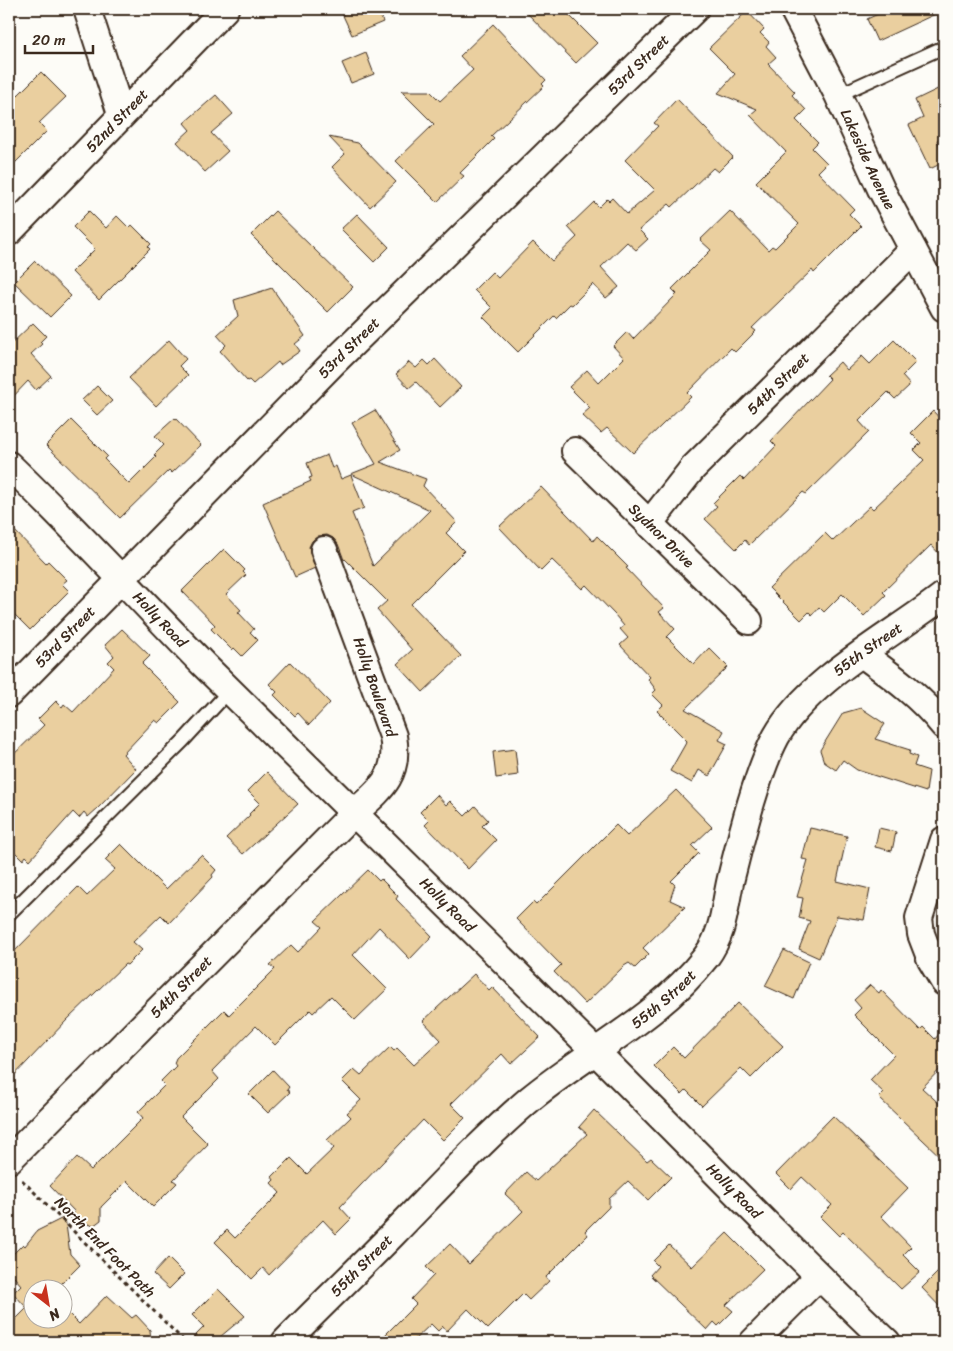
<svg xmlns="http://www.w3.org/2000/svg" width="953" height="1351" viewBox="0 0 953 1351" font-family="Sriracha,sans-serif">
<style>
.building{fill:#eacf9f;stroke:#3b2a1e}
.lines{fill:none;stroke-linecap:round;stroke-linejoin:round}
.service-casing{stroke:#3b2a1e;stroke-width:16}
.minor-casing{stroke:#3b2a1e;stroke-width:30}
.path{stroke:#3b2a1e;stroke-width:3;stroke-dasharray:4 4;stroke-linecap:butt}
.service{stroke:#fdfcf7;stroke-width:12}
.minor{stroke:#fdfcf7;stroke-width:26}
.labels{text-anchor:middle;stroke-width:4;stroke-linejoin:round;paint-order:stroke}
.street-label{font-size:15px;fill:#3b2a1e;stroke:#fdfcf7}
</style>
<rect width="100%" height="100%" fill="#fdfcf7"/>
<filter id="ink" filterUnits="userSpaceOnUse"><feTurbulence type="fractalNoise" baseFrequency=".02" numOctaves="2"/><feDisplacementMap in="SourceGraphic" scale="10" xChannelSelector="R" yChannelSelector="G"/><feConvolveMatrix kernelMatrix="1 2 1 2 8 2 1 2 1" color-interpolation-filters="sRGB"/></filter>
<g filter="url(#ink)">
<!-- building -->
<g class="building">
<polygon points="340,9 377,9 383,22 352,35"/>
<polygon points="523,9 563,9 597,43 576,63"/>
<polygon points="889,9 944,9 944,10 877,41 867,19"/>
<polygon points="747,11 764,29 760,33 769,42 766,46 776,57 768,64 795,92 792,95 806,110 796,120 818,142 812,148 827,163 818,172 854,209 849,214 861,226 814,273 812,270 752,328 756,331 735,352 731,348 687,393 691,397 633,453 607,428 601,433 582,415 590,408 569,387 587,370 599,383 624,358 613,346 627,332 633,339 677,294 672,289 711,250 700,240 730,211 768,250 772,246 775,248 799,224 756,182 786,152 750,115 757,109 718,93 735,74 709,48"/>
<polygon points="493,24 546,80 542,84 544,86 491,136 494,139 460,173 464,176 437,202 396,161 434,124 401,91 430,91 440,101 473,70 460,56"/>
<polygon points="366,53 374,74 351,83 342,63"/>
<polygon points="41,72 66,97 39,123 47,131 9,169 9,104"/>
<polygon points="944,86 944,137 937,140 944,156 944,162 930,169 909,125 923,118 915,100"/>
<polygon points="216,95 233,114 211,133 228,151 205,172 177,142 190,130 184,123"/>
<polygon points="677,99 733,157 718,172 713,168 672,207 669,204 639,230 648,239 636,250 627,242 601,267 619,287 606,298 593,284 572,305 570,304 556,318 554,316 518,352 483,317 492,308 474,290 492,272 498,278 533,242 552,261 577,237 568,227 594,202 599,207 607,199 609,201 612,198 627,214 655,190 625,160 658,126 654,123"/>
<polygon points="329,137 358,143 396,182 370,207 332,167 345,154"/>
<polygon points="89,211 106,228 117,216 129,228 132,225 151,244 148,247 150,249 99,300 72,272 95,249 73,227"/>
<polygon points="275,211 353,287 328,312 251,235"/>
<polygon points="357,214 389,247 374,262 341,229"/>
<polygon points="35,261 71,296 50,317 14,282"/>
<polygon points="272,288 305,336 295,344 300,351 280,365 278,362 253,384 249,380 247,381 220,351 226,345 217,335 238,316 234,300"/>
<polygon points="33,323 46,336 40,342 42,344 31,354 51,376 36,390 28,381 9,401 9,346"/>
<polygon points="169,340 186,359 179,366 188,375 156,406 129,378"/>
<polygon points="894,340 916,362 902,376 910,385 895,399 888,392 859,421 869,432 806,494 803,492 749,545 745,540 736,549 705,519 717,506 713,503 740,476 744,480 776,446 771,441 830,379 826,375 840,362 847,370 862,356 870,364"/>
<polygon points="435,359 461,387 440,407 416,382 409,388 396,374 409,362 416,368 424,360 429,365"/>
<polygon points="97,386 112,401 97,415 82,400"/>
<polygon points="375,410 400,450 380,462 426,479 423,486 457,522 446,533 464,551 411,604 461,656 423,692 397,664 412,650 377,610 387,601 345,559 344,560 338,544 333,538 327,535 318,536 312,541 309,547 315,568 295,577 263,503 311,481 309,478 312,477 307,463 327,455 332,468 336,466 341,479 351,475 364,508 352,513 373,566 430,510 351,474 376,464 352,423"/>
<polygon points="933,411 944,423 944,559 931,545 883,592 886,595 864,616 842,594 824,612 819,607 812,615 809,612 801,620 769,588 825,533 833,541 870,506 873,509 924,460 914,450 921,443 911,433"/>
<polygon points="175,418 201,445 172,473 169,470 120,518 46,445 71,420 107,456 104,459 129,484 156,457 154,455 164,445 155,436"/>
<polygon points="541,487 593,541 597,536 628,567 626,568 664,608 659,612 675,629 667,637 694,664 709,648 728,667 685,709 724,731 719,740 727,744 709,776 699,770 692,783 670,771 687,741 657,711 663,705 652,694 656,690 648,679 650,677 620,645 628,638 620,629 624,626 615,615 586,585 582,589 552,560 541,571 499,527"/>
<polygon points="9,525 46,563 48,561 67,580 62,584 69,591 30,630 9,609"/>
<polygon points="224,549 245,570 243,572 246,575 226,594 241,610 238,612 254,629 250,632 258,640 242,656 234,648 232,650 211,629 215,625 182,591"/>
<polygon points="122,629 150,656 142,664 180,702 159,723 155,720 123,754 136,769 98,808 88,817 84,812 79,818 73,812 30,860 26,856 23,860 9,846 13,843 9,839 9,759 44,725 38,719 56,701 62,707 64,704 73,712 114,668 108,662 114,656 105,645"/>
<polygon points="290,662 330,703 309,725 298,713 295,716 274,695 277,692 269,684"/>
<polygon points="861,708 885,724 875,739 910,750 909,754 917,757 914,766 929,771 926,792 857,770 843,760 836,770 824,762 820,750 843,713"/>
<polygon points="515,749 518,775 496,778 493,752"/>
<polygon points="267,772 298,804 243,854 226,838 250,815 249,814 260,803 248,791"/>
<polygon points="676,790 712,827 692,846 699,853 671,881 675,885 670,900 685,907 643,948 649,954 635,968 629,963 624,966 585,1004 554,972 561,965 516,919 533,902 536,905 616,825 627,836"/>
<polygon points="437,795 446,805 450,801 465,816 475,806 488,820 482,826 496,840 468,869 425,825 429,821 420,812"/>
<polygon points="810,828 847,836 837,881 870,889 864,920 837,916 819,958 799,949 810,921 799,918 803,898 797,897 808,860 802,859"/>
<polygon points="879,828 896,832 892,851 875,847"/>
<polygon points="121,844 166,889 201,855 216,870 212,875 213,877 169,923 161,915 133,942 142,950 127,965 125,964 67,1020 9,1081 9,957 78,887 87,896 115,869 105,860"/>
<polygon points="368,870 379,881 381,879 398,896 396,899 432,936 410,959 379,927 353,955 387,989 355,1020 331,996 313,1013 310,1010 275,1045 256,1026 212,1071 219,1079 181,1117 208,1144 173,1180 177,1183 153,1207 127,1181 101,1207 101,1220 93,1226 66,1216 75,1212 50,1186 77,1157 91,1170 143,1118 138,1112 165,1085 161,1081 176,1066 174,1063 176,1058 224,1010 229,1015 275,969 270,965 291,945 298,952 322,927 315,921"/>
<polygon points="784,950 809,962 794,999 765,986"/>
<polygon points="474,974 489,990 492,987 540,1037 511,1064 502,1054 451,1104 465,1118 443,1140 423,1120 340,1207 351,1219 336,1234 323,1220 269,1275 263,1268 252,1279 215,1242 227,1230 235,1238 280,1193 271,1183 274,1180 272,1177 291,1158 307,1174 334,1148 327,1140 351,1117 347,1113 361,1100 342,1081 354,1069 361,1075 390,1047 394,1051 397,1048 414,1065 441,1040 423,1021"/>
<polygon points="870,985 879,993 881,990 920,1030 923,1027 935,1039 944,1028 944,1065 922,1088 944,1108 944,1160 879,1098 884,1093 870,1080 894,1055 854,1015 861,1008 854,1000"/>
<polygon points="738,1003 783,1046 751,1078 741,1068 702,1106 686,1090 682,1094 654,1066 673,1047 684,1058"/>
<polygon points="273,1070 289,1087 287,1090 290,1092 268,1113 249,1094"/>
<polygon points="594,1110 647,1161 651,1158 671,1177 648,1200 628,1181 609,1199 609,1207 585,1231 588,1235 546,1277 549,1281 529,1300 523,1294 488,1329 468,1309 447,1331 443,1326 438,1331 431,1324 412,1342 378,1342 416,1304 411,1299 434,1275 426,1267 450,1244 469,1264 523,1211 505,1194 526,1172 536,1181 587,1134 579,1127"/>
<polygon points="833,1116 908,1188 881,1216 911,1247 903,1255 920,1272 901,1289 843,1232 839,1236 820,1217 832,1205 802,1177 791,1189 776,1174"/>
<polygon points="65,1217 70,1254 80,1265 57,1288 32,1288 32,1318 62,1318 62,1307 79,1324 107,1295 132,1318 136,1315 150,1330 151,1342 9,1342 9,1326 27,1308 13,1293 21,1285 9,1271 9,1258 23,1244 25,1246 37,1231"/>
<polygon points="727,1233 763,1269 726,1305 733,1311 718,1326 714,1322 707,1330 650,1275 658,1266 653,1261 669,1245 692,1267"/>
<polygon points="168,1258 184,1274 169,1289 153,1274"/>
<polygon points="944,1266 944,1311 922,1288"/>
<polygon points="218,1289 245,1316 214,1342 189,1342 204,1327 192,1315"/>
</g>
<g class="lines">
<defs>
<g id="service">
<polyline points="838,95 944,47"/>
<polyline points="9,914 183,741 230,690"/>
</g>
<g id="minor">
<polyline points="87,9 121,114"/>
<path id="s1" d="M793 9 838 95 881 189 944 308"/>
<path id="s2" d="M9 232 225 9"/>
<path id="s3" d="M575 451 749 621"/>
<path id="s4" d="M9 465C77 530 139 599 205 666 335 795 466 922 596 1052 693 1148 788 1248 887 1342"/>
<path id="s5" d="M649 524 693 468 913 250"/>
<path d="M862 654C892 676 921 697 944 726"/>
<path id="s6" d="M9 694 333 363 695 9"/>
<polyline points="944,840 919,918 921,934 931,960 944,982"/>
<path id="s7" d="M9 1160 353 814C381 789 400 776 393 736L324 550"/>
<path id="s8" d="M285 1342C321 1305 358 1270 394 1233 439 1187 482 1140 530 1099 588 1051 659 1018 706 957 726 930 724 904 732 874 742 834 757 773 776 737 808 679 892 636 944 595"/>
<polyline points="753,1342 818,1277"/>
</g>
</defs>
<!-- service casing -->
<use href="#service" class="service-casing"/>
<!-- minor casing -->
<use href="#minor" class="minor-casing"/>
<!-- path -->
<polyline class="path" points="22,1180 185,1342"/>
<!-- service -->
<use href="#service" class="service"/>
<!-- minor -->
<use href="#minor" class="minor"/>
</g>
</g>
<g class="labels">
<!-- street labels -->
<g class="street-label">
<text dy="5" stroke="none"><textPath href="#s6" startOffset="890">53rd Street</textPath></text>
<text dy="5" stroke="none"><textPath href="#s2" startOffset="155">52nd Street</textPath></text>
<text dy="5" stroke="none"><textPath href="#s1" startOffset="168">Lakeside Avenue</textPath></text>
<text dy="5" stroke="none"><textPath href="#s6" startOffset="485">53rd Street</textPath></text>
<text dy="5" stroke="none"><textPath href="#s5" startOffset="191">54th Street</textPath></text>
<text dy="5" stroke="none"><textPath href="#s3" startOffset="121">Sydnor Drive</textPath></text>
<text dy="5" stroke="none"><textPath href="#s4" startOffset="216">Holly Road</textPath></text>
<text dy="5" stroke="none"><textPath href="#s6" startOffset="80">53rd Street</textPath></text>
<text dy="5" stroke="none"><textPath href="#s8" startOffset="932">55th Street</textPath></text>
<text transform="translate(375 687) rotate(71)" y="5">Holly Boulevard</text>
<text dy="5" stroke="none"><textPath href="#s4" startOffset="621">Holly Road</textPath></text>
<text dy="5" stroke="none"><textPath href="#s7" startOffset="244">54th Street</textPath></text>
<text dy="5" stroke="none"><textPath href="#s8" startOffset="512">55th Street</textPath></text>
<text dy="5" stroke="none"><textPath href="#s4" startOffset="1026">Holly Road</textPath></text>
<text transform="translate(105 1247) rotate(45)" y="5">North End Foot Path</text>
<text dy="5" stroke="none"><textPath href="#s8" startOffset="108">55th Street</textPath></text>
</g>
</g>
<!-- margin -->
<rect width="953" height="1351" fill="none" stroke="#fdfcf7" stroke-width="30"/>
<rect x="15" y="15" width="923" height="1321" fill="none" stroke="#3b2a1e" stroke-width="2" filter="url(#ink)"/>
<!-- north arrow -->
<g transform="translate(48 1304) rotate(149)"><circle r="24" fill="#fdfcf7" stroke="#afa8a0"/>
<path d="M0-4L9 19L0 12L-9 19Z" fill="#c8321e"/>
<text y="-8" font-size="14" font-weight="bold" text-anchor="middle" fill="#3b2a1e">N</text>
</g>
<!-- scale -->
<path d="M25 45v8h68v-8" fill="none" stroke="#3b2a1e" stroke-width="2.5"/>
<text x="32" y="45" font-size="15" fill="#3b2a1e" stroke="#fdfcf7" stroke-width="4" paint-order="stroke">20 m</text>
</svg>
